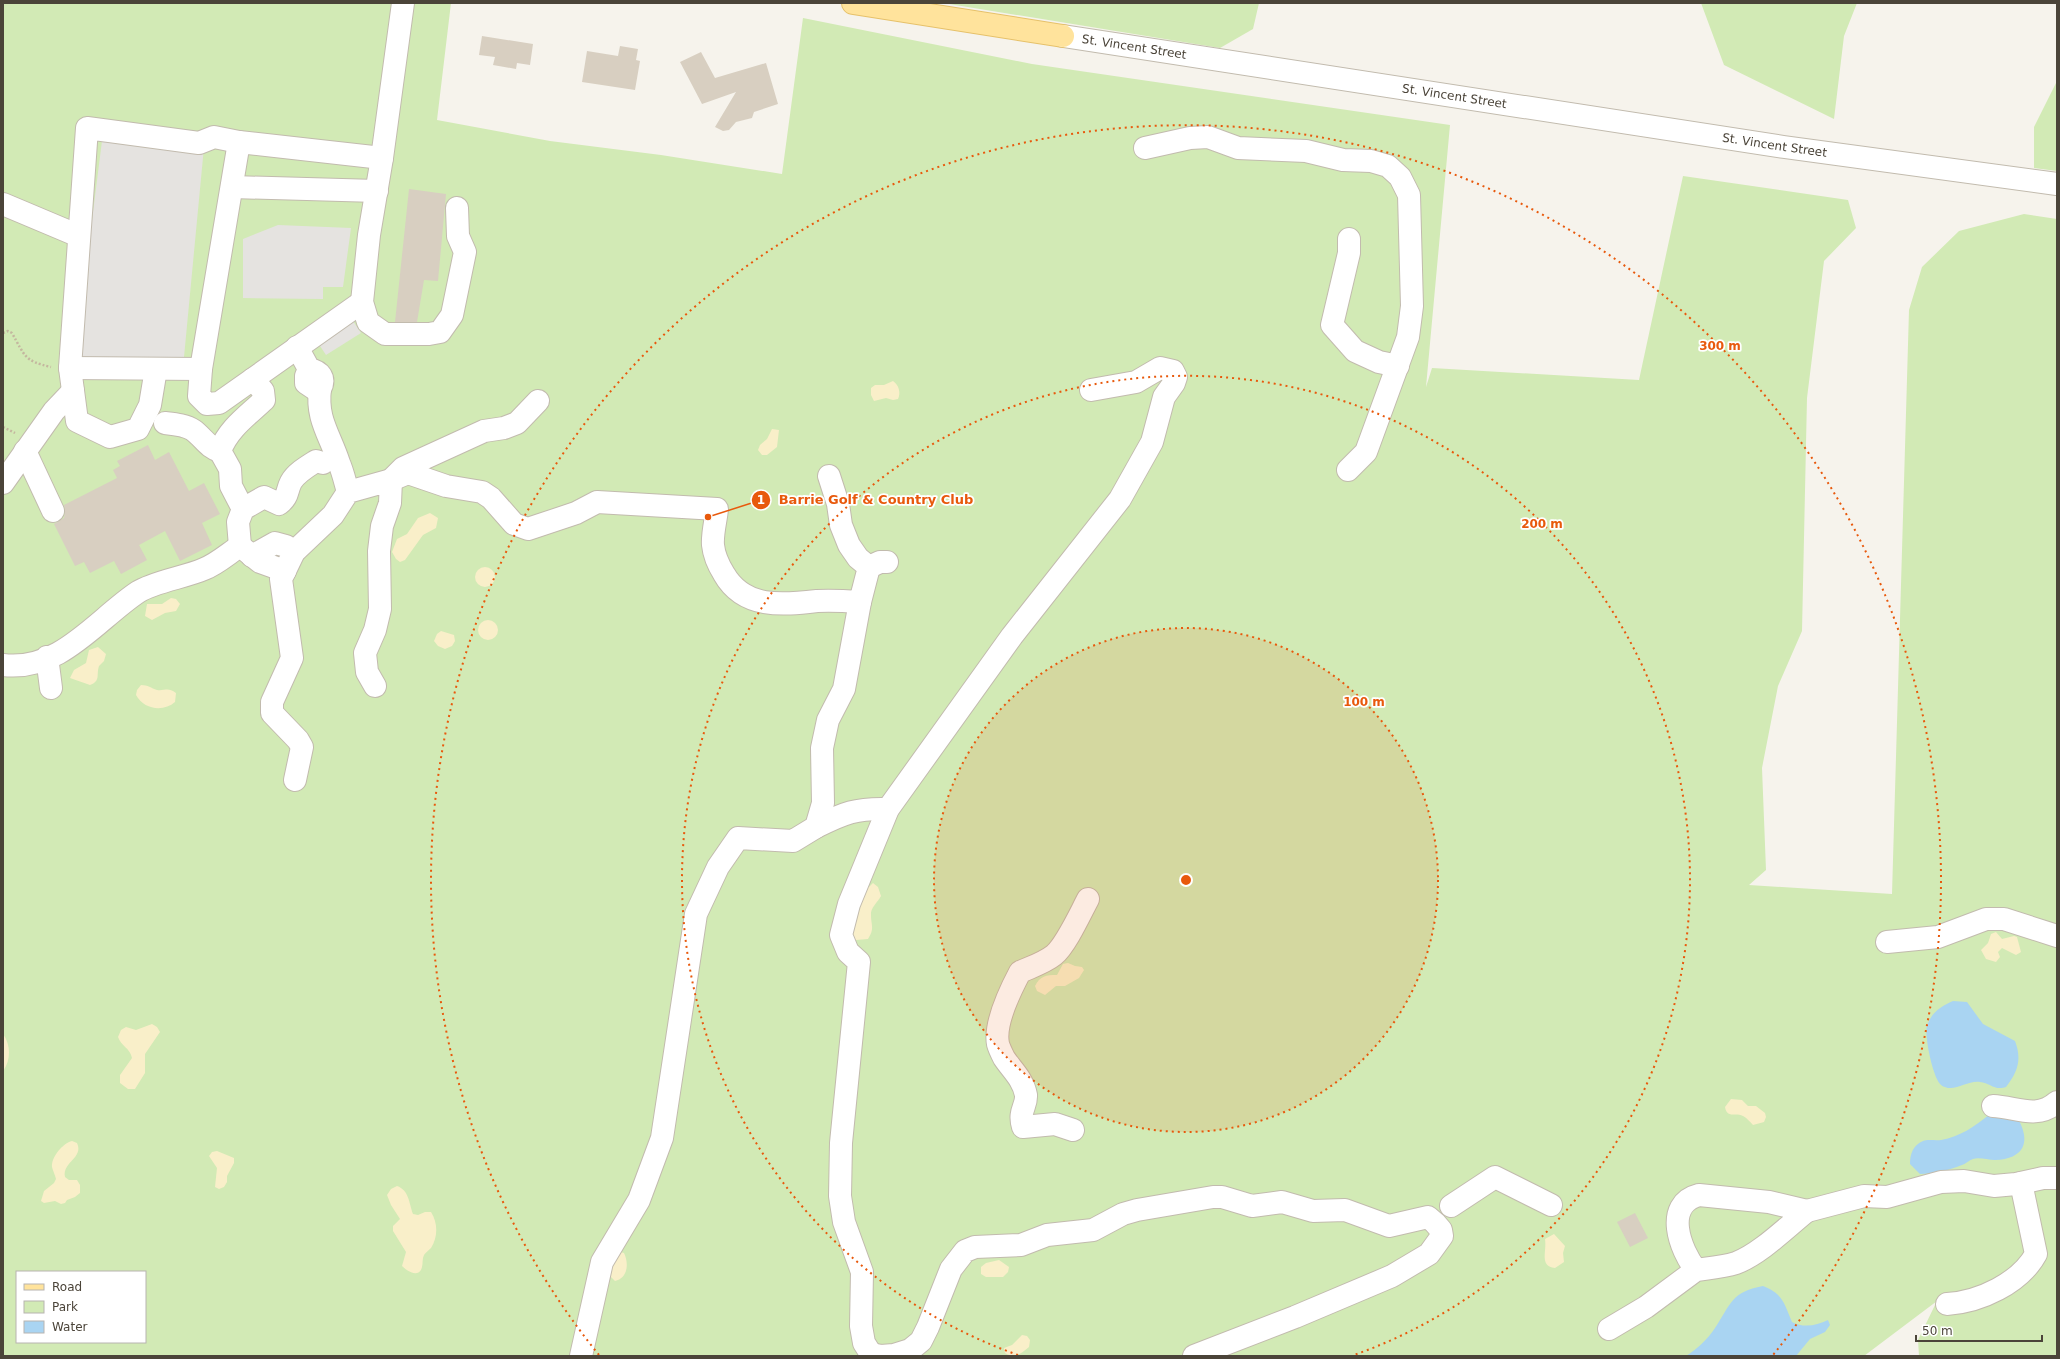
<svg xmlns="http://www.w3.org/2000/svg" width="2060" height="1359" viewBox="0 0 2060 1359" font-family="'DejaVu Sans',sans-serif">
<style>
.green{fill:#d2eab5;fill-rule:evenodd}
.sand{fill:#f9efc9}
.parking{fill:#e5e3e0}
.water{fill:#a9d4f2}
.building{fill:#d8cfc1}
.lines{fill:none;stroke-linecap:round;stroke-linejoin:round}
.minor-casing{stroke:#c2bbae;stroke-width:24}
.major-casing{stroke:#e6c16a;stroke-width:24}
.path{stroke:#c4b79f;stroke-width:2.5;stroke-dasharray:2 2;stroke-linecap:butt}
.minor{stroke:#fff;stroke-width:22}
.major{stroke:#ffe39c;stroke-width:22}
.ring{fill:none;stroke:#e8590c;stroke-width:2;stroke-dasharray:2 4}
.labels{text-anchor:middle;stroke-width:3.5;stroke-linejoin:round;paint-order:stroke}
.street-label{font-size:12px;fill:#4b4439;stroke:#fff}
.centre{fill:#e8590c;stroke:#fff;stroke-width:2}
.ring-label{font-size:12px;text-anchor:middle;font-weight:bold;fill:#e8590c;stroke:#fff;stroke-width:3.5;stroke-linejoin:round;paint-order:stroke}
.leader{fill:none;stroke:#e8590c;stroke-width:1.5}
.callout-dot{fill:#e8590c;stroke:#fff;stroke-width:1.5}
.mark-label{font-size:12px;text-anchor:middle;font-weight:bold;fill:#fff}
.callout-label{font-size:13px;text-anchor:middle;font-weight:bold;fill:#e8590c;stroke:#fff;stroke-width:3.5;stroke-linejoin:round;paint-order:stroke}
</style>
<rect width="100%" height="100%" fill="#f6f3ec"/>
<!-- green -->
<g class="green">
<path d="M3 3H451L437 120 550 141 661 155 782 174 803 18 1032 64 1450 125 1426 387 1432 368 1639 380 1683 176 1848 200 1856 228 1824 261 1807 398 1802 631 1778 686 1762 768 1766 870 1749 885 1892 894 1909 310 1922 267 1959 231 2024 214 2057 219V1356H1919L1918 1340 1935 1305 1945 1295 1864 1356H3ZM17 1272H145V1342H17Z"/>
<polygon points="943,3 1259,3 1253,29 1220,48"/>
<polygon points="1701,3 1857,3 1844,36 1834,119 1724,65"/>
<polygon points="2057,81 2057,171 2034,168 2034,127"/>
</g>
<!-- sand -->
<g class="sand">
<path d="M893 381C899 385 901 393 898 399L893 400 886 398 874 401 871 395V388L875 385H884Z"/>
<polygon points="772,429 779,430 777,447 767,455 762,455 758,450 760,445 767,439"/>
<polygon points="430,513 438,518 436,528 423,535 405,560 400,562 396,559 392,552 397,539 407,534 418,518"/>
<circle cx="485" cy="577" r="10"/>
<polygon points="171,598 176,599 180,604 176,611 165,613 152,620 145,616 147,604 162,604"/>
<circle cx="488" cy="630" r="10"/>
<polygon points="441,631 454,635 455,641 452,646 445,649 438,646 434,641 437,634"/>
<path d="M98 647 106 654 104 661 99 666C96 675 101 681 90 685L70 678 74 670 86 663 89 650Z"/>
<path d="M141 685C148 685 151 688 157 690 165 691 168 687 176 693L175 702C164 712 144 710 136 695L137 690Z"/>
<path d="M873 883 878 887 881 896C878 902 870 908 871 915 871 926 875 928 868 939L856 940 851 942 863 886 869 887Z"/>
<polygon points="1996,932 2002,939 2014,936 2017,937 2021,952 2016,955 2002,948 1998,952 2000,957 1996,962 1986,959 1981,950 1988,943 1991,934"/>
<path d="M1068 963 1075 966 1082 967 1084 970 1079 978 1065 986H1056L1045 995 1037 991 1035 986C1040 976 1046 975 1057 975L1063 964Z"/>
<path d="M152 1024 157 1027 160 1032 145 1054V1073L135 1089H128L120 1083V1075L132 1058C130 1048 121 1046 118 1037L121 1030 126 1027 136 1030Z"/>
<path d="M3 1034C11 1045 11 1060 3 1071Z"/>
<path d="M1731 1099 1742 1100 1748 1106H1756L1765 1113 1766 1117 1764 1122 1753 1125C1750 1122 1747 1118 1743 1116 1736 1112 1727 1119 1725 1107Z"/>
<path d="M72 1141 77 1143C84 1158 62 1162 65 1177L69 1180H77L80 1185V1193L75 1197 67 1200 65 1203 61 1204 55 1201 44 1203 41 1201 44 1191 54 1183 56 1179C55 1175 53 1171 52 1167 51 1157 63 1143 72 1141Z"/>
<polygon points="217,1151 234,1158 234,1163 227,1176 227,1182 224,1187 219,1189 215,1187 217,1168 209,1156 212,1152"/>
<path d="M397 1186C409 1190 409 1203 413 1214L418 1215 425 1212H431C438 1223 438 1237 431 1248 429 1250 426 1252 424 1255 422 1259 423 1263 422 1267 419 1279 407 1271 402 1266L406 1252 393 1231V1226L400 1219 391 1205 387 1195 391 1189Z"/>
<path d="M1554 1234 1565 1246 1563 1253 1564 1262 1555 1268C1539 1266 1547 1252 1545 1239Z"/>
<path d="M617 1251 624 1253C629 1263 628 1278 615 1281L611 1277 610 1272 612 1267 609 1261Z"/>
<polygon points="999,1260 1009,1267 1008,1272 1003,1277 986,1277 981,1274 981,1267 986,1263"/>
<path d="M1022 1335 1027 1336 1030 1340 1029 1347C1022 1353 1015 1359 1005 1353L1004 1348 1012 1345Z"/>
</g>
<!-- parking -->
<g class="parking">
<polygon points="104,125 204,147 184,357 75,359 85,250 92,220"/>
<polygon points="278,225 351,228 343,287 323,287 323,299 243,298 243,239"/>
<polygon points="353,321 361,333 326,355 318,343"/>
</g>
<!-- water -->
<g class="water">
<path d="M1953 1001 1967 1002 1983 1024 2015 1041C2022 1059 2018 1072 2006 1087 1995 1091 1990 1083 1980 1082 1967 1080 1953 1094 1941 1085 1933 1079 1924 1035 1927 1026 1931 1013 1941 1006 1953 1001Z"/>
<path d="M1990 1114 2017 1117C2032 1142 2024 1159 1995 1160 1988 1160 1979 1157 1973 1159 1969 1160 1966 1164 1962 1165 1950 1170 1933 1174 1920 1174L1910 1164C1910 1154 1913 1145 1923 1141 1928 1139 1935 1141 1941 1140 1960 1137 1975 1126 1990 1114Z"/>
<path d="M1763 1286C1783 1294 1784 1303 1792 1322 1803 1328 1816 1326 1828 1320L1830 1325 1825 1332 1810 1339 1796 1356H1686C1697 1349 1708 1339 1715 1328 1731 1304 1731 1292 1763 1286Z"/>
</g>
<!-- building -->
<g class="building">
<polygon points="482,36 533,44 530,65 517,63 516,69 493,65 495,57 479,55"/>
<polygon points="620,46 638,49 636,60 640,61 635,90 582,82 587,51 618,56"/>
<polygon points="701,52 715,78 766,63 778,104 754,112 752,118 736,122 729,130 723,131 715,127 736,92 702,104 680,62"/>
<polygon points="409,189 446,194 438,281 424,280 417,322 395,322"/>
<polygon points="148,445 155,460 169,452 189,491 204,483 220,514 202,523 212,545 180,561 165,531 139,545 147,560 121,574 114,561 90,573 84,562 75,566 54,524 64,518 65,512 64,505 117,478 113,470 120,466 117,461"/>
<polygon points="1635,1213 1648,1238 1630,1247 1617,1222"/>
</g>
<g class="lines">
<defs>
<g id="minor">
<path id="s1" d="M1063 36 1784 147 2057 184"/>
<polyline points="1145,148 1190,138 1208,137 1238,148 1306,151 1343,160 1371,161 1388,166 1400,177 1409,195 1412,306 1408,337 1366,452 1348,470"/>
<polyline points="382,158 403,3"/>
<polyline points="232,187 377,191"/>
<polyline points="3,204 79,236"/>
<polyline points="1349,239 1349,253 1332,325 1355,351 1379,362 1398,366"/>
<path d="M297 347 309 369C320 371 326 378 320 389H315L306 383V376L309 369"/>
<polyline points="70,368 201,369 239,142 382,158 369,235 362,302 368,322 385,334 429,334 440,332 452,315 465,252 458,236 457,208"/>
<polyline points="156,369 150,405 138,429 110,437 77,421 70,368 87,128 199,143 214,137 239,142"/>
<polyline points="201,369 199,396 207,404 219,403 362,302"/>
<path d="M320 389C316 419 330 435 339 463 343 472 345 482 348 492"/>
<path d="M538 401 517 423 504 428 484 431 403 468 391 480 408 473 446 486 482 492 491 498 514 524 528 529 576 513 597 502 717 509C716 520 712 534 713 545 714 555 719 566 724 574 744 609 782 605 817 601 831 600 846 601 860 602L869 567 858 558 849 545 841 525 838 504 829 476"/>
<path d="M165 423C174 424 186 425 193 430 203 437 208 448 220 451"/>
<polyline points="25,451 53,511"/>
<polyline points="3,483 54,411 73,391"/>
<path d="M243 509 231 486 230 469 220 451C228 429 247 416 264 400L263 391 253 379"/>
<path d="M240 546 238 522 243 509 264 497 279 504C289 496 286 492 291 482 296 473 308 466 316 461L323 463"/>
<polyline points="252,556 275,543 286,546 294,552"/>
<polyline points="869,567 880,562 887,562"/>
<polyline points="47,657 51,688"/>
<path d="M3 665C60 672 96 620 138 592 153 582 186 577 204 569 217 564 229 553 240 546L260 562 285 571"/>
<polyline points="295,780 302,747 298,740 272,713 272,702 292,658 281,579 294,552 333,515 348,492 391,480 390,503 382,526 379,551 380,609 375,630 365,653 367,672 375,686"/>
<path d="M816 827C844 813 856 808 888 809"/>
<polyline points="1887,942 1938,937 1986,919 2004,919 2057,936"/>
<path d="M1993 1106C2016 1107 2037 1120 2057 1102"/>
<path d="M1073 1130 1055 1124 1023 1127C1018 1111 1027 1106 1026 1095 1023 1079 1012 1070 1004 1058 1002 1054 999 1048 998 1044 994 1024 1011 989 1020 972 1031 967 1044 963 1054 955 1066 945 1080 914 1088 899"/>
<polyline points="1451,1206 1495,1177 1551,1205"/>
<polyline points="1807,1211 1864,1196 1887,1197 1941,1182 1964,1181 1994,1186 2016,1184 2043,1178 2057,1178"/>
<path d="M1947 1304C1980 1302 2020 1283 2036 1254L2021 1183"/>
<path d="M1609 1329 1646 1307 1696 1270C1680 1250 1663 1204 1699 1195L1769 1202 1807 1211C1787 1227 1760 1254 1736 1263 1723 1267 1710 1268 1696 1270"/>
<polyline points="871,1354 881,1356 894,1355 910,1350 921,1341 928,1327 951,1269 965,1251 975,1247 1021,1245 1047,1235 1093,1230 1123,1214 1137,1210 1213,1197 1222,1197 1252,1206 1282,1202 1313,1211 1345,1210 1389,1226 1428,1217 1435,1223 1441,1230 1442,1236 1429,1254 1392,1276 1295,1317 1194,1356"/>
<polyline points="581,1356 602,1262 639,1200 662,1138 696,914 718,867 738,838 793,841 816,827 823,803 822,748 828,720 844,689 860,602"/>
<polyline points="871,1356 871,1354 864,1343 861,1326 862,1272 844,1222 840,1196 841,1143 859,962 848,952 841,935 849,904 888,809 1012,636 1120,499 1152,442 1164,397 1174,383 1176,377 1173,371 1160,368 1136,382 1091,390"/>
</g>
<polyline id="major" points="853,3 1063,36"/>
</defs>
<!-- minor casing -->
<use href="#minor" class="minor-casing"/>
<!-- major casing -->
<use href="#major" class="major-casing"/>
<!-- path -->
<g class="path">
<path d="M3 333 8 331 12 333C25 356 24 361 51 367"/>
<polyline points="3,427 15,433"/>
</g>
<!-- minor -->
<use href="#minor" class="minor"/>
<!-- major -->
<use href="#major" class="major"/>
</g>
<!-- distance rings -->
<circle cx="1186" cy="880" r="252" fill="#e8590c" fill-opacity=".12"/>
<g class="ring">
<circle cx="1186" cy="880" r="252"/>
<path d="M1018 1355A504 504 0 1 1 1354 1355"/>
<path d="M599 1355A755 755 0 1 1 1773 1355"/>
</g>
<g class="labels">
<!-- street labels -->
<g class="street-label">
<text dy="4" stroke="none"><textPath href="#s1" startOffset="72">St. Vincent Street</textPath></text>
<text dy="4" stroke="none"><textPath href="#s1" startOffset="396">St. Vincent Street</textPath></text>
<text dy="4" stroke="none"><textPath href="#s1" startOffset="720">St. Vincent Street</textPath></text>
</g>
</g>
<circle cx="1186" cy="880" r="6" class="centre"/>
<g class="ring-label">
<text x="1720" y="350">300 m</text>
<text x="1542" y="528">200 m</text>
<text x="1364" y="706">100 m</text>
</g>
<!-- callouts -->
<path class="leader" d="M708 517L761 500"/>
<g class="callout-dot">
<circle cx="708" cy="517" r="4"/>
<circle cx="761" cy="500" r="10"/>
</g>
<g class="mark-label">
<text x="761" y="504">1</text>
</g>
<g class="callout-label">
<text x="876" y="504">Barrie Golf &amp; Country Club</text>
</g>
<!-- border -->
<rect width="2060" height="1359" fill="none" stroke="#4b4439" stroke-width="8"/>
<!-- legend -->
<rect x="16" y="1271" width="130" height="72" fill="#ffffff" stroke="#b7b4b0"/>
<rect x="24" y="1284" width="20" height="6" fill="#ffe39c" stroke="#b7b4b0"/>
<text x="52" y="1291" font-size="12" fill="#4b4439">Road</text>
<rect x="24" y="1301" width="20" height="12" fill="#d2eab5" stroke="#b7b4b0"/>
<text x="52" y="1311" font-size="12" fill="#4b4439">Park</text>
<rect x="24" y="1321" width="20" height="12" fill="#a9d4f2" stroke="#b7b4b0"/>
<text x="52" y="1331" font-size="12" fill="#4b4439">Water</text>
<!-- scale -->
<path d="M1916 1335v6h126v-6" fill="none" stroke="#4b4439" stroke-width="2"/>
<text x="1922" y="1335" font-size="12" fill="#4b4439" stroke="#ffffff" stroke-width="3" paint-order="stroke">50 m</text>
</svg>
